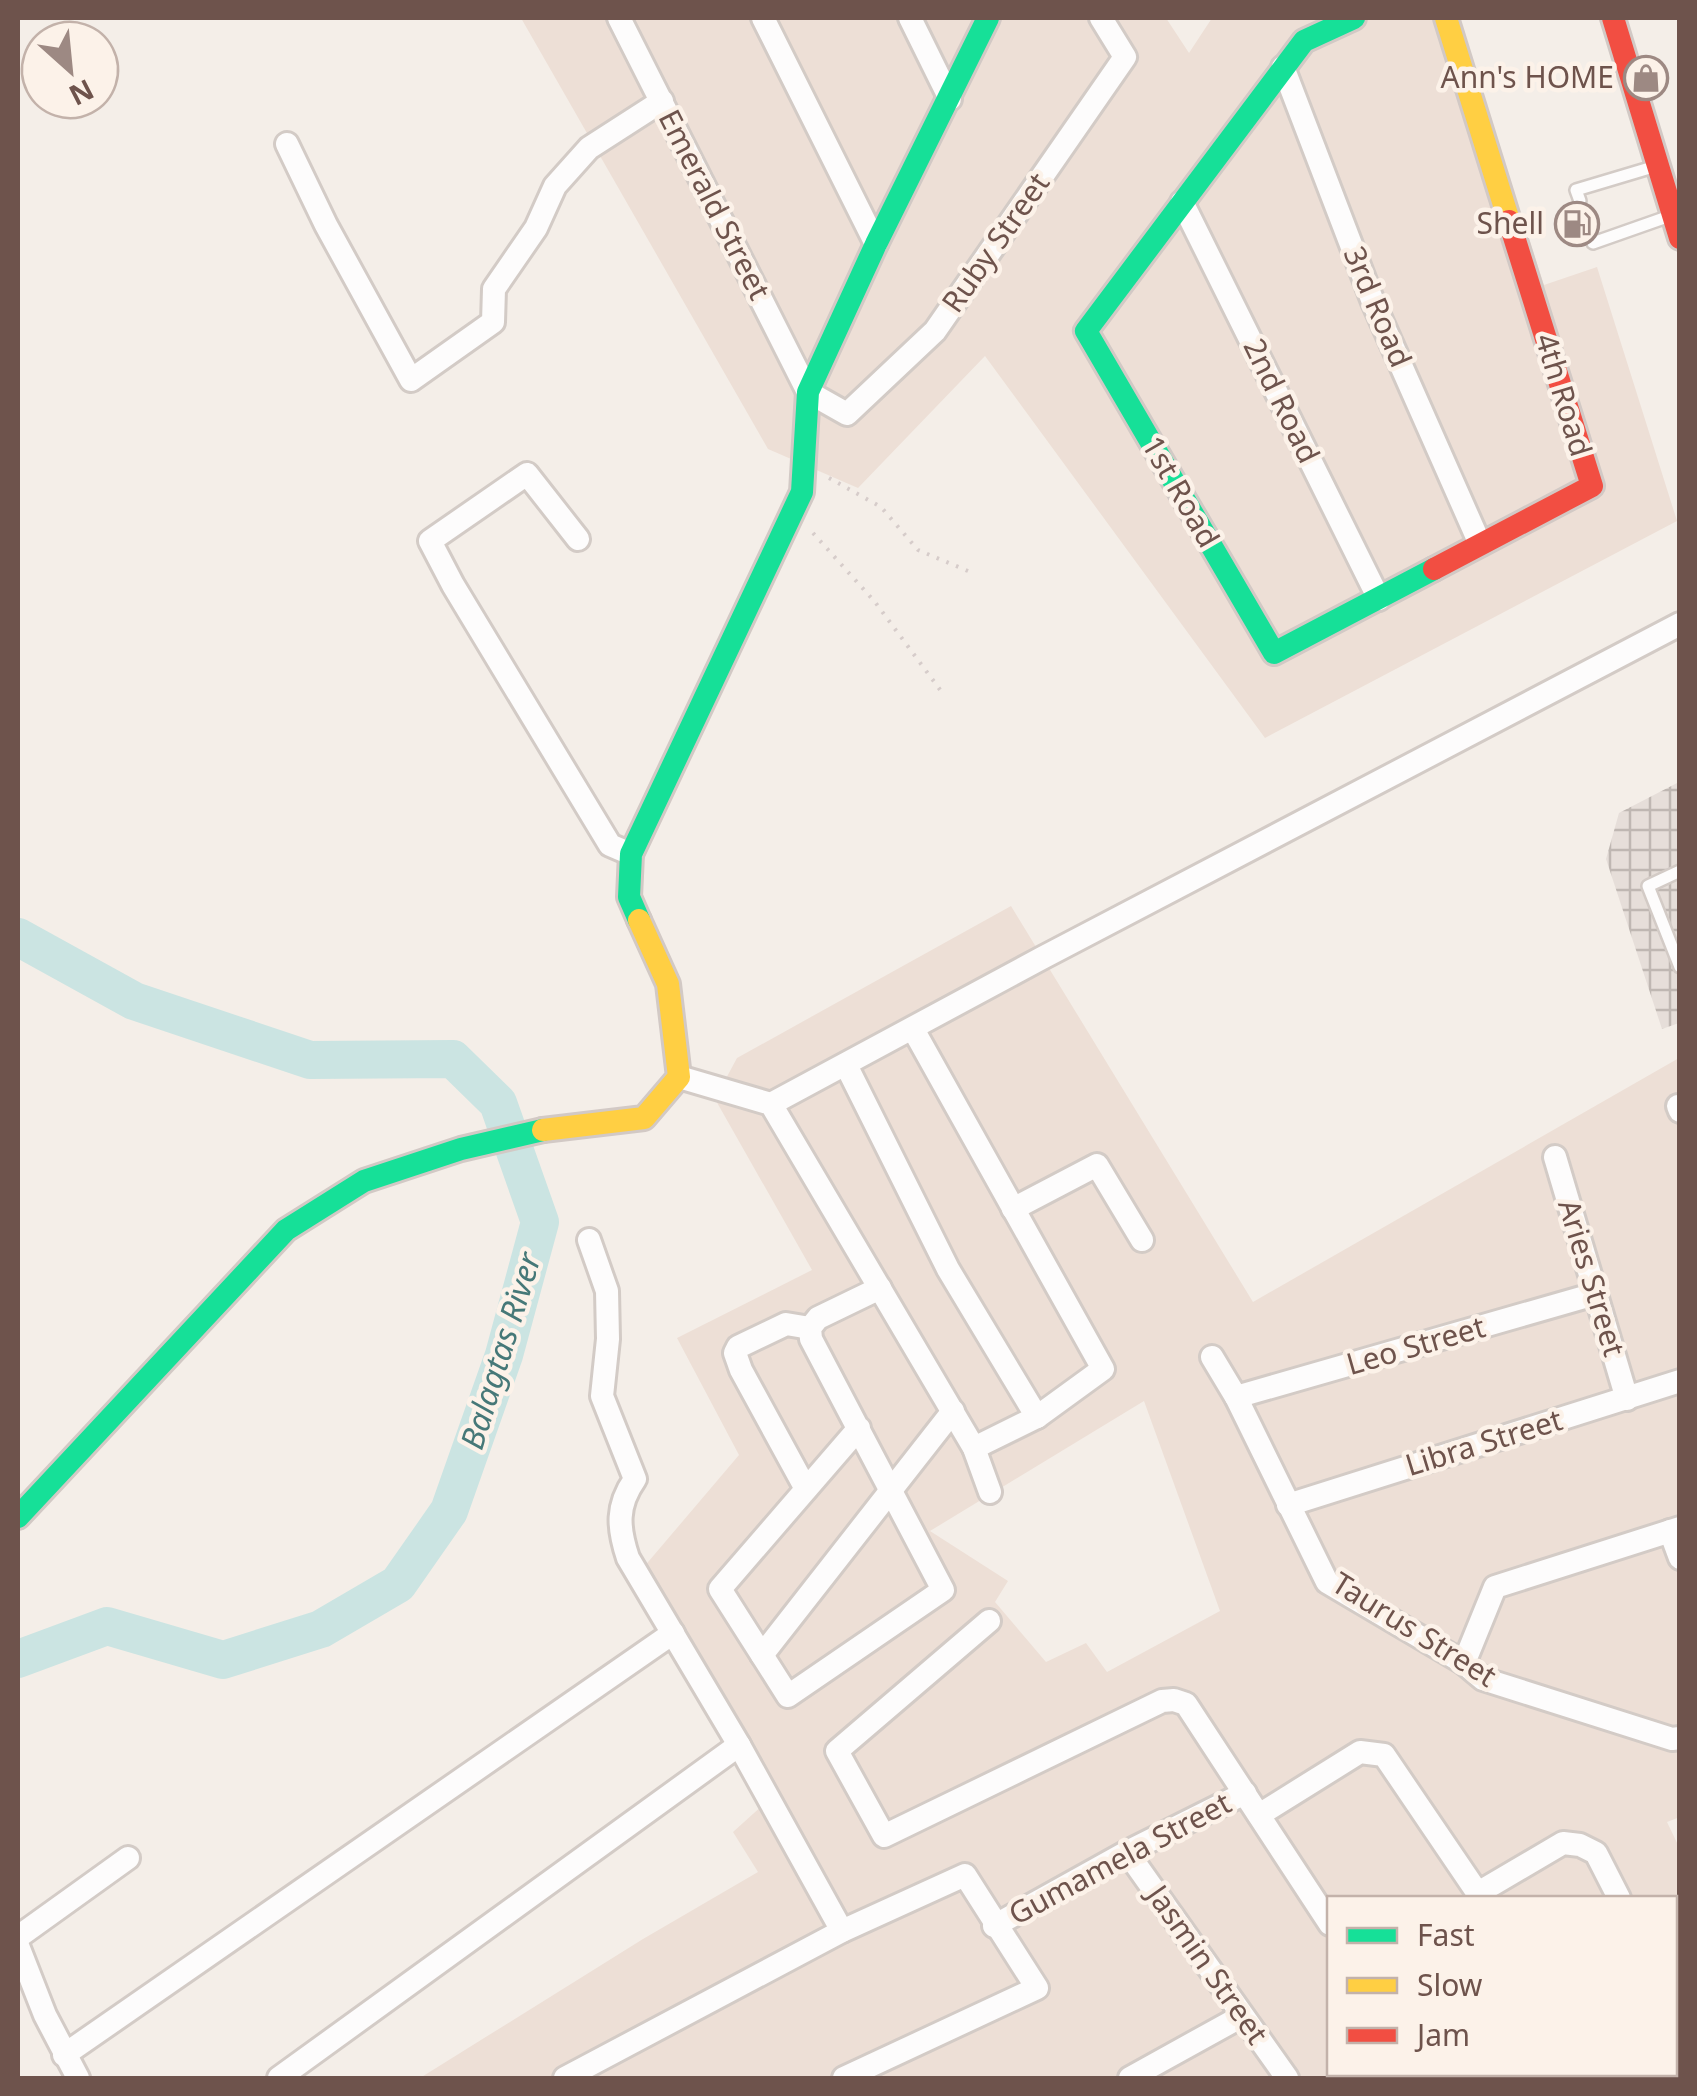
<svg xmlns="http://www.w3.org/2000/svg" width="1697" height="2096" viewBox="0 0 1697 2096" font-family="'Noto Sans',sans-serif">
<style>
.residential{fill:#eddfd6;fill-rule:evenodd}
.industrial{fill:url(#industrial-grid)}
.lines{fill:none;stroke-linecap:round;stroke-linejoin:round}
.river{stroke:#cbe4e2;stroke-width:38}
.lane-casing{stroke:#d3cbc6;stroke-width:16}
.street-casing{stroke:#d3cbc6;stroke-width:28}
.fast-casing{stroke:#d2c9c5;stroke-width:28}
.slow-casing{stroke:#d2c9c5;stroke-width:28}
.jam-casing{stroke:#d2c9c5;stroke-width:28}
.path{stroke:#d6ccca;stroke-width:4;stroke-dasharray:2.5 8;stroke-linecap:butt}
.lane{stroke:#fdfcfc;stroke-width:11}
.street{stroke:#fdfcfc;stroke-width:22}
.fast{stroke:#16e098;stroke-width:22}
.slow{stroke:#ffcf43;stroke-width:22}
.jam{stroke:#f24e42;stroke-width:22}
.labels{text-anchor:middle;stroke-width:9;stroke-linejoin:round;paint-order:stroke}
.poi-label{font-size:30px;fill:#6e534c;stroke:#fcf2e9;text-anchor:end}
.street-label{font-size:30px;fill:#6e534c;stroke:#fcf2e9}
.water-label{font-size:32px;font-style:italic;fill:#467878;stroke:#fcf2e9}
</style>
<defs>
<pattern id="industrial-grid" width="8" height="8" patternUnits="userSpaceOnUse" patternTransform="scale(2.5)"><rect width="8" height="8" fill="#e6ded9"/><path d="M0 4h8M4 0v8" fill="none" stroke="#bfb7b2"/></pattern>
</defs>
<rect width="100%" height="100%" fill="#f4eee8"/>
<!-- residential -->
<g class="residential">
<polygon points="521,18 1166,18 1189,53 1212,18 1457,18 1544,285 1597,267 1677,521 1265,738 985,356 858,488 768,449"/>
<path d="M1011 906 1253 1302 1679 1058 1680 1817 1667 1822 1679 1847V2078H420L643 1939 758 1872 733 1832 775 1794 643 1568 739 1455 677 1338 812 1270 715 1099 737 1058ZM1144 1401 1220 1611 1107 1672 1086 1643 1046 1662 995 1602 1008 1581 930 1531ZM1330 1898H1674V2074H1330Z"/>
</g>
<!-- industrial -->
<polygon class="industrial" points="1679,782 1679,1023 1662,1029 1606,859 1619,813"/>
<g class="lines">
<!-- river -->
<polyline class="river" points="18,937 134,1001 310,1060 453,1059 498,1103 540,1222 504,1355 449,1511 398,1584 321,1629 223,1660 107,1626 18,1659"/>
<defs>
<g id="lane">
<polyline points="1580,201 1576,190 1653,167"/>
<polyline points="1588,227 1593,243 1667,217"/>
<polyline points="1680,871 1648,886 1680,967"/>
</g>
<g id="street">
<polyline points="619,18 808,392 847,414 935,331 1125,57 1101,18"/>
<polyline points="763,18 876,244"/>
<polyline points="910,18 950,99"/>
<polyline points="1283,67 1373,302 1480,544"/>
<polyline points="287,144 326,225 411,380 493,322 494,289 536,228 555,186 589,148 662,101"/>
<polyline points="1182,202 1379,599"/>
<polyline points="578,539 527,474 430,541 453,585 610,845 631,854"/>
<polyline points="913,1029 1103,1369 1037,1417 974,1448"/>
<polyline points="846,1065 948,1269 1037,1417"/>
<polyline points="679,1077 771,1104 974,1448 990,1492"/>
<polyline points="771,1104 1042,958 1680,624"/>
<polyline points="1678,1106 1680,1111"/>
<polyline points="1555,1157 1627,1399"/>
<polyline points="1013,1209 1097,1165 1142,1240"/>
<path d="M589 1240 607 1291 608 1339 602 1396 635 1479C616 1506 618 1528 628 1558L739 1745 842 1931"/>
<polyline points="1212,1357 1236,1397 1327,1582 1464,1663 1483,1679 1672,1739 1680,1738"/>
<polyline points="1236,1397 1595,1294"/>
<polyline points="859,1428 720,1589 788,1696 943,1590 811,1339 810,1328 818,1318 880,1288"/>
<polyline points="806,1489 741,1370 735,1353 738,1347 786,1324 810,1328"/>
<polyline points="1288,1505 1680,1381"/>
<polyline points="1670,1531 1680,1558"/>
<polyline points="989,1621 837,1751 884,1836 1162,1701 1174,1700 1186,1704 1330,1924"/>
<polyline points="762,1655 953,1411"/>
<polyline points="1464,1663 1495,1587 1680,1528"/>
<polyline points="1259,1815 1360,1752 1384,1755 1481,1898"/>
<polyline points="1127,1852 1287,2078"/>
<polyline points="1478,1893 1563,1843 1580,1845 1596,1853 1619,1898"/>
<polyline points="994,1926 1127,1852 1245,1793"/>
<polyline points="18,1937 128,1858"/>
<polyline points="18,1946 45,2015 78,2078"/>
<polyline points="1674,2013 1680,2023"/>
<polyline points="64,2055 673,1633"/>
<polyline points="1427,2074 1430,2078"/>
<polyline points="1574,2074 1576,2078"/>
<polyline points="279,2078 739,1745"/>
<polyline points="565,2078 842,1931 965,1875 1037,1988 844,2078"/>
<polyline points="1130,2078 1242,2016"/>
</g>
<g id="fast">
<polyline points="1354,18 1304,41 1086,331 1274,653 1434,569"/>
<polyline points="639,920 629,897 631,854 802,492 808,392 876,244 988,18"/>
<polyline points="18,1517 286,1230 364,1181 461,1149 543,1130"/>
</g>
<g id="slow">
<polyline points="1446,18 1509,221"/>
<polyline points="543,1130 644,1118 679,1077 668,984 639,920"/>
</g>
<g id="jam">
<polyline points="1613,18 1680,238"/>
<polyline points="1434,569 1592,486 1509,221"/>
</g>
</defs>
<!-- lane casing -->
<use href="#lane" class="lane-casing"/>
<!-- street casing -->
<use href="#street" class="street-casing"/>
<!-- fast casing -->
<use href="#fast" class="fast-casing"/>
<!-- slow casing -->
<use href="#slow" class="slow-casing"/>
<!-- jam casing -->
<use href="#jam" class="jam-casing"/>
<!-- path -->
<g class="path">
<polyline points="829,478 881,507 918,550 968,571"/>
<polyline points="813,533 875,602 941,691"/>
</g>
<!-- lane -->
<use href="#lane" class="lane"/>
<!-- street -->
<use href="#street" class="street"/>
<!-- fast -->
<use href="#fast" class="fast"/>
<!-- slow -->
<use href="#slow" class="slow"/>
<!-- jam -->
<use href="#jam" class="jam"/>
</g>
<!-- icons -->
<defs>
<symbol id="shop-ring" viewBox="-11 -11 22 22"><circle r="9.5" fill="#fcf2e9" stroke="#9d8983" stroke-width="1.5"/><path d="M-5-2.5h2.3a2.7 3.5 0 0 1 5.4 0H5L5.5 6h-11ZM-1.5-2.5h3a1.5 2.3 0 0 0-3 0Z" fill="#9d8983"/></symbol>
<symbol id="fuel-ring" viewBox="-11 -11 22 22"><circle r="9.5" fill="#fcf2e9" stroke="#9d8983" stroke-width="1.5"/><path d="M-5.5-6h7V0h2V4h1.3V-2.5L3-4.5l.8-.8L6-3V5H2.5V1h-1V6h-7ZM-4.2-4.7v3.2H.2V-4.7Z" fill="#9d8983"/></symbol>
</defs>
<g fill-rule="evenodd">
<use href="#shop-ring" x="1621" y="53" width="50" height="50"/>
<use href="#fuel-ring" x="1552" y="199" width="50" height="50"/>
</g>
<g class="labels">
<!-- poi labels -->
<g class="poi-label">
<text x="1614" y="88">Ann's HOME</text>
<text x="1544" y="234">Shell</text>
</g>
<!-- street labels -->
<g class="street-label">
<text transform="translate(714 205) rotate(63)" y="10">Emerald Street</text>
<text transform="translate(996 243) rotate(-55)" y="10">Ruby Street</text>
<text transform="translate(1377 307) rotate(67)" y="10">3rd Road</text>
<text transform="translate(1563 395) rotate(73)" y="10">4th Road</text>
<text transform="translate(1281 401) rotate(64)" y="10">2nd Road</text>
<text transform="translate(1180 492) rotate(60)" y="10">1st Road</text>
<text transform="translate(1591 1278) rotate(73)" y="10">Aries Street</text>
<text transform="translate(1416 1346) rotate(-16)" y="10">Leo Street</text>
<text transform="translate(1484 1443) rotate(-17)" y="10">Libra Street</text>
<text transform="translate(1414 1630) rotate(32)" y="10">Taurus Street</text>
<text transform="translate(1120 1859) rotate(-28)" y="10">Gumamela Street</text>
<text transform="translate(1207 1965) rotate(55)" y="10">Jasmin Street</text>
</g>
<!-- water labels -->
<g class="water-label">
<text transform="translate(501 1351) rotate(-73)" y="11">Balagtas River</text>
</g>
</g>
<!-- border -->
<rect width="1697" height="2096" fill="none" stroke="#6e534c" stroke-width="40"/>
<!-- legend -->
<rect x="1327" y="1896" width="350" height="180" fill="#fcf2e9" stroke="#c3b2aa" stroke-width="2.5"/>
<rect x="1347" y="1928" width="50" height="15" fill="#16e098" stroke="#c3b2aa" stroke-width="2.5"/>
<text x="1417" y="1946" font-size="30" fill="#6e534c">Fast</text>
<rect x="1347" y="1978" width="50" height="15" fill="#ffcf43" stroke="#c3b2aa" stroke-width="2.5"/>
<text x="1417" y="1996" font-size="30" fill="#6e534c">Slow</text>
<rect x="1347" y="2028" width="50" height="15" fill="#f24e42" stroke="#c3b2aa" stroke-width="2.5"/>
<text x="1417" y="2046" font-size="30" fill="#6e534c">Jam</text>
<!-- north arrow -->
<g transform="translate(70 70) rotate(153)"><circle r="48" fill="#fcf2e9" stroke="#c3b2aa" stroke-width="2.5"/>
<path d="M0-8L18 38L0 25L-18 38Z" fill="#9d8983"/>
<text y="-15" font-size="28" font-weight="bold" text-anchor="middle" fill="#6e534c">N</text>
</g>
</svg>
